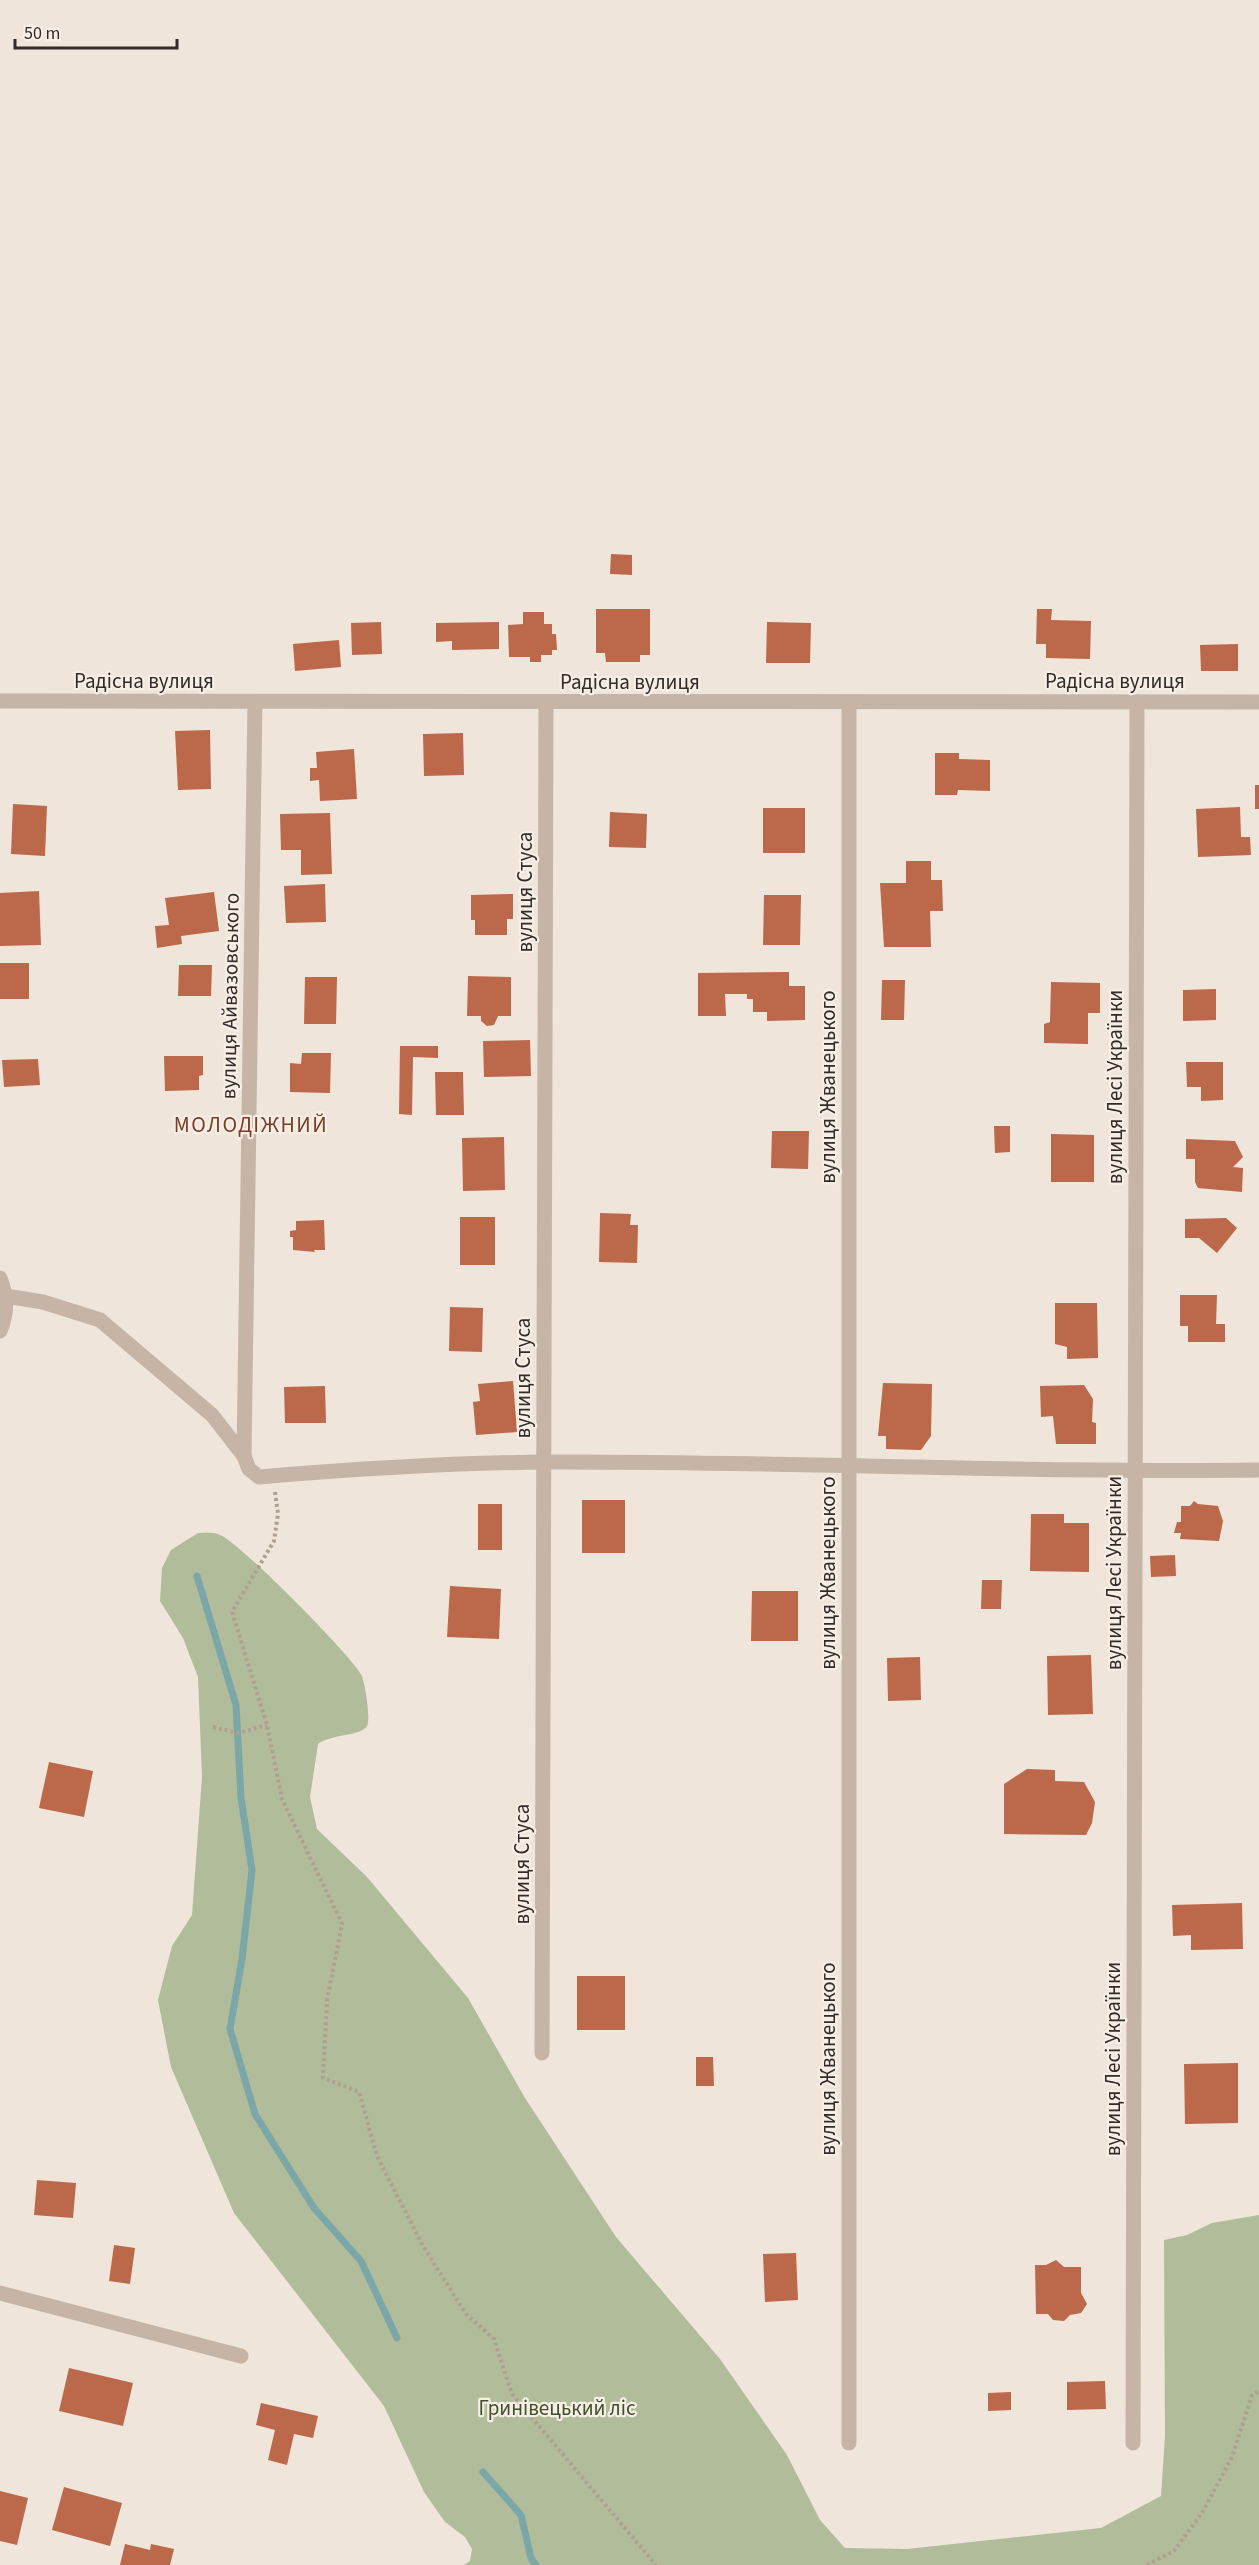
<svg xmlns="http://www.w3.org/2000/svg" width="1259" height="2565" viewBox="0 0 1259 2565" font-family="'Source Sans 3',sans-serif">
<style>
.green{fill:#b1bc9b}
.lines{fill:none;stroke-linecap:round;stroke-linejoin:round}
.stream{stroke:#7ba7a9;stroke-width:7}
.building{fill:#bb684b}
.path{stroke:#b1a091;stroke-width:4;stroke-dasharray:3 3;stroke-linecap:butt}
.street{stroke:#c6b5a7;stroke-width:15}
.labels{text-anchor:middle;stroke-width:4.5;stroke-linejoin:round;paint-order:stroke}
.street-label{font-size:21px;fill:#332b27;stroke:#f7efe6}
.park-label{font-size:21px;fill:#424f2d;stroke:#f7efe6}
.neighbourhood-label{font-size:22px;letter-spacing:1.5px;fill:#7b3c27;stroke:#f7efe6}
</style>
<rect width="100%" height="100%" fill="#efe5da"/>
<!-- green -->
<path class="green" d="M198 1533C204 1533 214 1532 220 1535 238 1541 354 1658 362 1676 365 1684 371 1719 367 1726 362 1736 330 1734 318 1744L310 1797 317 1829 367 1877 468 1998 525 2098 616 2237 720 2359 787 2455 820 2520 845 2548 907 2549 1101 2528 1161 2496 1165 2436 1164 2240 1187 2235 1212 2223 1259 2215V2565H464L470 2561 472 2549 465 2537 445 2522 424 2492 384 2406 234 2213 171 2067 158 2000 172 1946 192 1915 202 1777 198 1677 183 1638 160 1601 162 1568 171 1550Z"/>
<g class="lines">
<!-- stream -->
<g class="stream">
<polyline points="197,1576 236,1705 241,1798 252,1870 242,1959 230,2029 255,2114 314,2208 361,2261 397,2338"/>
<polyline points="483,2472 521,2515 531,2558 536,2565"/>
</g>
</g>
<!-- building -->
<g class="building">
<polygon points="611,554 632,555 632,575 610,574"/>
<polygon points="596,609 650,609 650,655 640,655 640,662 606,662 605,653 596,653"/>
<polygon points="1037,609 1052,609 1051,620 1091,621 1090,659 1046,658 1046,644 1036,644"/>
<polygon points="523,612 544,612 544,624 552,624 552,634 556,634 557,650 552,650 552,655 541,655 541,662 530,662 530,657 509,657 508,625 523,624"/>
<polygon points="381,622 382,654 352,655 351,623"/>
<polygon points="499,622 499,649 452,650 452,641 436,642 436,623"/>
<polygon points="767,622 811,623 810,663 766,663"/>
<polygon points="339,640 341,667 295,671 293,644"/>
<polygon points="1238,644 1238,671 1201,671 1200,645"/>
<polygon points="210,730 211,789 178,790 175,731"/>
<polygon points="463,733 464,775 424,776 423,734"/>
<polygon points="354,749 357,799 320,801 319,780 310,781 310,768 317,768 316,752"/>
<polygon points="935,753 959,753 959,759 990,760 990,791 958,790 957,795 935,795"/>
<rect x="1255" y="785" width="4" height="24"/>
<polygon points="13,804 47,806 45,856 11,854"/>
<polygon points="1240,807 1241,837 1250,837 1251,855 1198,857 1196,809"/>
<rect x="763" y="808" width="42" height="45"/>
<polygon points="610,812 647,814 646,848 609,847"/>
<polygon points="330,813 332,874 301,875 301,850 281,850 280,814"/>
<polygon points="906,861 931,861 931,880 942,880 943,911 930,911 931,947 884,947 880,883 906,883"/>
<polygon points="325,884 326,922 286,923 284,886"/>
<polygon points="39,891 41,945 0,946 0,893"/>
<polygon points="214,892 219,931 181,936 182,944 157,948 155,926 169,925 165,898"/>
<polygon points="513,894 513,919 507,919 507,935 475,935 475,920 471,920 471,895"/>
<polygon points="764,895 801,895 800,945 763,945"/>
<rect x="0" y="963" width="29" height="36"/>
<polygon points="179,965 212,965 211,996 178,996"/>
<polygon points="789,972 789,986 805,986 805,1020 767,1021 767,1012 753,1012 753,999 747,999 747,994 725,994 726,1016 698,1016 698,973"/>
<polygon points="468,976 511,977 511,1016 498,1016 494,1025 487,1026 481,1021 481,1016 467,1016"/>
<polygon points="305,977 337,977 336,1024 304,1024"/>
<polygon points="882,980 905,980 904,1020 881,1020"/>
<polygon points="1051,982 1100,983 1100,1013 1088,1013 1088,1044 1044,1043 1044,1024 1050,1022"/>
<polygon points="1216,989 1216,1020 1183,1021 1183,990"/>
<polygon points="530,1040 531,1076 484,1077 483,1041"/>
<polygon points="400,1046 438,1046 438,1058 413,1057 412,1115 399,1114"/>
<polygon points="302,1053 331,1053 330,1093 290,1092 290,1063 301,1064"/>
<polygon points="164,1056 203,1056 203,1075 199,1076 199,1090 165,1091"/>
<polygon points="38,1059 40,1085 4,1087 2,1060"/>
<polygon points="1186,1062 1223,1062 1223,1100 1201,1101 1201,1087 1187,1087"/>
<polygon points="435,1072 463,1072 464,1115 436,1115"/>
<polygon points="994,1126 1010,1126 1010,1152 995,1153"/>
<polygon points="772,1131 809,1131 808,1169 771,1168"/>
<polygon points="1051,1134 1094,1135 1094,1182 1051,1182"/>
<polygon points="504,1137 505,1190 463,1191 462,1138"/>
<polygon points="1186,1139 1235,1141 1243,1157 1233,1167 1243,1168 1242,1192 1198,1188 1195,1182 1195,1159 1186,1159"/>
<polygon points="600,1213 631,1214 630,1225 638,1225 637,1263 599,1262"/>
<rect x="460" y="1217" width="35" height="48"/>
<polygon points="1226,1218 1237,1228 1217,1253 1199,1238 1185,1238 1185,1219"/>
<polygon points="324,1220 325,1250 314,1250 315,1252 293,1250 293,1237 290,1237 290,1231 296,1230 296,1221"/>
<polygon points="1180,1295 1217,1295 1216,1324 1225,1324 1225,1342 1188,1342 1188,1326 1180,1326"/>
<polygon points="1055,1303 1097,1303 1098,1358 1067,1359 1067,1347 1055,1344"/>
<polygon points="450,1307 483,1308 482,1352 449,1351"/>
<polygon points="513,1381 517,1432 476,1435 473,1402 480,1401 478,1384"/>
<polygon points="883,1383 932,1384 931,1436 921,1450 886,1449 886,1436 878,1436"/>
<polygon points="1084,1385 1093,1399 1092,1422 1096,1423 1096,1444 1056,1444 1053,1416 1041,1417 1040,1386"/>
<polygon points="325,1386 326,1423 285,1423 284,1387"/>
<rect x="582" y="1500" width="43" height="53"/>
<polygon points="1194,1501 1198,1504 1218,1506 1223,1521 1219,1541 1180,1539 1181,1533 1174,1533 1177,1522 1181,1522 1181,1506 1190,1506"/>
<rect x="478" y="1504" width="24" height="46"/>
<polygon points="1031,1514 1064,1514 1064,1523 1089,1523 1089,1572 1030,1571"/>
<polygon points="1175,1555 1176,1576 1151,1577 1150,1556"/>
<polygon points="982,1580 1002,1580 1001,1609 981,1609"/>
<polygon points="450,1586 501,1589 499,1639 447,1637"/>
<polygon points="752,1591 798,1591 798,1641 751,1641"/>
<polygon points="1091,1655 1093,1714 1048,1715 1047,1656"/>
<polygon points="920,1657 921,1700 888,1701 887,1658"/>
<polygon points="49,1762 93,1771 84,1817 39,1808"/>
<polygon points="1027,1769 1055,1770 1055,1781 1084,1782 1095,1802 1092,1823 1086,1835 1004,1834 1004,1784"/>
<polygon points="1242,1903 1243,1949 1191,1950 1191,1935 1173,1936 1172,1905"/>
<rect x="577" y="1976" width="48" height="54"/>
<polygon points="696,2057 713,2057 714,2086 696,2086"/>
<polygon points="1238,2063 1238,2123 1185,2124 1184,2064"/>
<polygon points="37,2180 76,2183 73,2218 34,2215"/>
<polygon points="114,2245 135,2248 130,2284 109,2281"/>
<polygon points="796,2253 798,2300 765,2302 763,2254"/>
<polygon points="1056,2260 1064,2267 1081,2267 1081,2293 1087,2304 1081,2313 1070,2315 1064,2321 1053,2320 1048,2314 1036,2314 1035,2265 1046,2265"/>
<polygon points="69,2368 133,2383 123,2426 59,2411"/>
<polygon points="1105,2381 1106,2409 1067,2410 1067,2382"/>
<polygon points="1011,2392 1011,2410 988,2411 988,2393"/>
<polygon points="261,2403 318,2416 313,2438 294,2434 287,2465 268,2460 275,2430 256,2425"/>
<polygon points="64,2487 122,2503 110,2546 52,2530"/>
<polygon points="0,2491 28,2498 17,2545 0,2541"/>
<polygon points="125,2544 150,2550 151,2544 174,2549 170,2565 120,2565"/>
</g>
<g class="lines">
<!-- path -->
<g class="path">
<polyline points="275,1492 278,1514 274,1541 232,1612 267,1725 282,1799 342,1924 327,2000 323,2078 359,2092 377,2156 423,2246 466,2314 494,2339 512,2394 656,2565"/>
<polyline points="213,1727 238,1733 267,1725"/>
<polyline points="1147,2565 1174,2551 1202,2513 1232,2457 1252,2395 1259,2391"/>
</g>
<!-- street -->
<g class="street">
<polyline points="0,701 1259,702"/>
<path d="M255 702 244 1456 249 1469 259 1477C354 1469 449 1463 545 1462 783 1461 1021 1473 1259 1470"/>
<path d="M0 1278C7 1296 8 1312 0 1331"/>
<polyline points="6,1296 43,1302 100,1320 212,1415 244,1456"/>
<polyline points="542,2053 546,703"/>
<polyline points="0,2293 241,2356"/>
<polyline points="849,2443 849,703"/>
<polyline points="1133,2443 1137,702"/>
</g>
</g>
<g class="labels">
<!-- street labels -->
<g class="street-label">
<text x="144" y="688">Радісна вулиця</text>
<text x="1115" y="688">Радісна вулиця</text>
<text x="630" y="689">Радісна вулиця</text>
<text transform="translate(525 892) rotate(-90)" y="7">вулиця Стуса</text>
<text transform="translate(230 996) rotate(-89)" y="7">вулиця Айвазовського</text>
<text transform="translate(828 1087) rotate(-90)" y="7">вулиця Жванецького</text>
<text transform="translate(1115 1087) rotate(-90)" y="7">вулиця Лесі Українки</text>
<text transform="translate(523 1378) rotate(-90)" y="7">вулиця Стуса</text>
<text transform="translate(828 1573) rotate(-90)" y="7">вулиця Жванецького</text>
<text transform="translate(1114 1573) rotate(-90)" y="7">вулиця Лесі Українки</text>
<text transform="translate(522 1864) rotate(-90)" y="7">вулиця Стуса</text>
<text transform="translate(828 2059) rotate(-90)" y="7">вулиця Жванецького</text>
<text transform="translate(1113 2059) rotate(-90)" y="7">вулиця Лесі Українки</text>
</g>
<!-- park labels -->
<g class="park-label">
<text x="557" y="2415">Гринівецький ліс</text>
</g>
<!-- neighbourhood labels -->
<g class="neighbourhood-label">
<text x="251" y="1132">МОЛОДІЖНИЙ</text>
</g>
</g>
<!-- scale -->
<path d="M15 39v9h162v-9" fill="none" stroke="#332b27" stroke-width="3"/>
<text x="24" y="39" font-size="18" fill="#332b27" stroke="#f7efe6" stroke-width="4.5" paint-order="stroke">50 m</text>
</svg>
